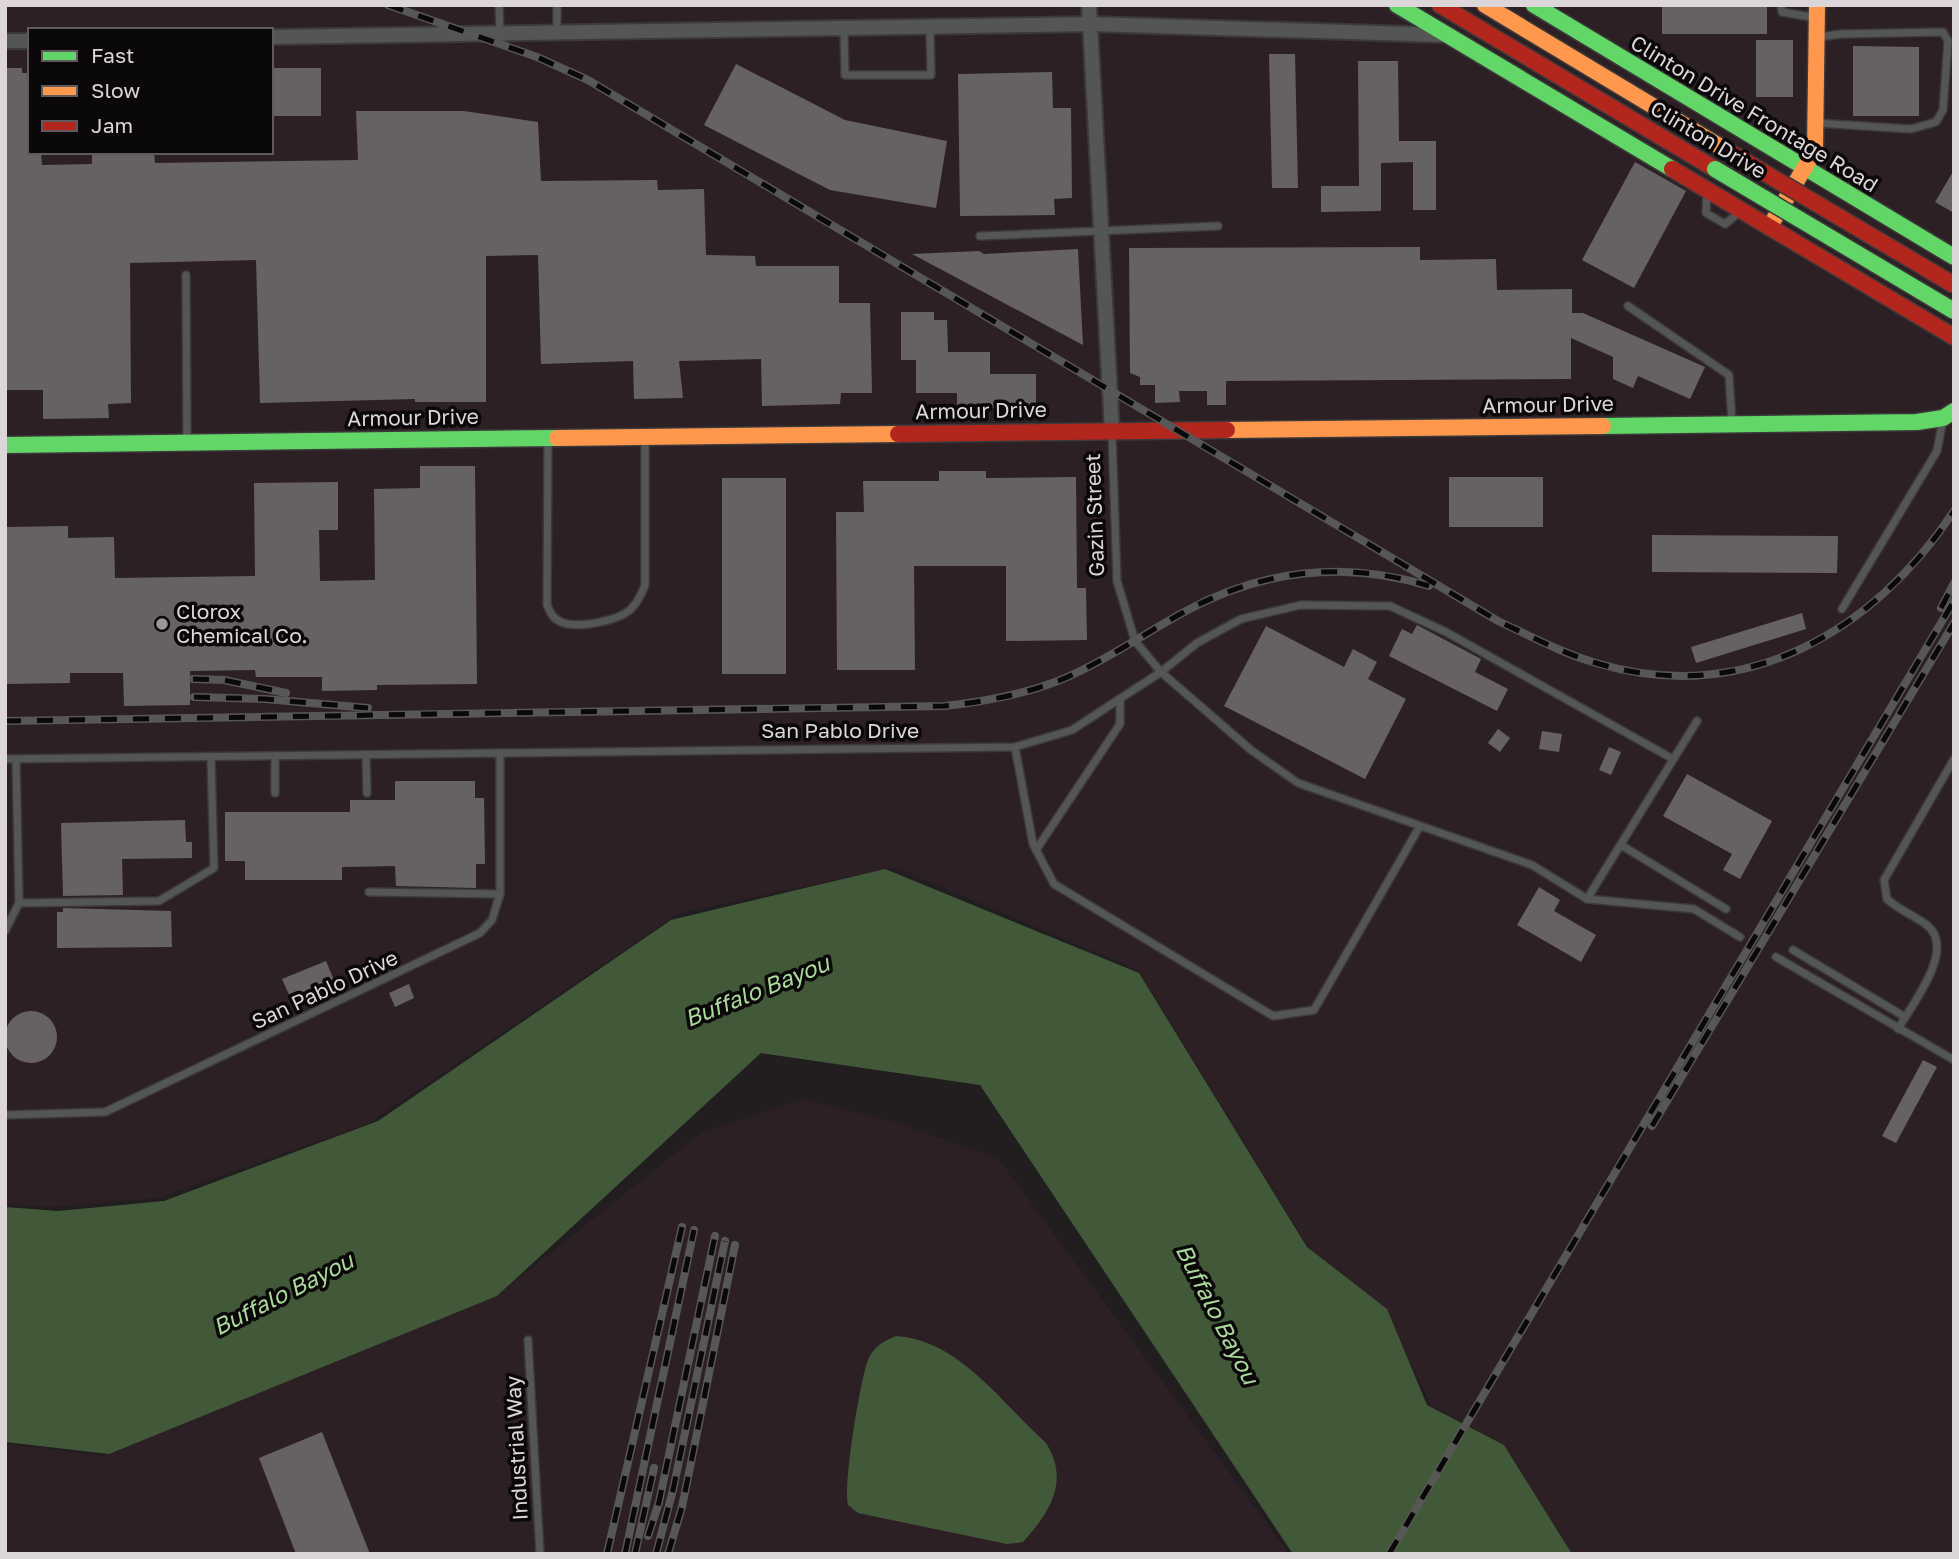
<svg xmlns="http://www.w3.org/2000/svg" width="1959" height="1559" viewBox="0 0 1959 1559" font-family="'Golos Text',sans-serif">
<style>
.built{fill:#2d2025;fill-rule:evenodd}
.water{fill:#415939}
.building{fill:#666264}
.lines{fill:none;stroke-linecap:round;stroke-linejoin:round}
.lane-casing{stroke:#3b393a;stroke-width:10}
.street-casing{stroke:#3b393a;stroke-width:18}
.fast-casing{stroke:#3b393a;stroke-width:19}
.slow-casing{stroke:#3b393a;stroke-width:19}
.jam-casing{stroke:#3b393a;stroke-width:19}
.lane{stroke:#535652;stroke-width:7}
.street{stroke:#535652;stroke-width:14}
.fast{stroke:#63d668;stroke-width:16}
.slow{stroke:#ff974d;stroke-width:16}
.jam{stroke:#b3261e;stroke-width:16}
.rail-casing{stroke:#575756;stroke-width:8}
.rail{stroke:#0b0809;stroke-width:5;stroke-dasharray:16;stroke-linecap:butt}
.fast-bridge-casing{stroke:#3b393a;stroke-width:19;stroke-linecap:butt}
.jam-bridge-casing{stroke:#3b393a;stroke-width:19;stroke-linecap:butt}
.fast-bridge{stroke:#63d668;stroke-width:16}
.jam-bridge{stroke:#b3261e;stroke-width:16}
.poi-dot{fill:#9b9698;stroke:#0b0809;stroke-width:2.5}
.labels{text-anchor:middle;stroke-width:7;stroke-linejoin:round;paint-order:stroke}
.street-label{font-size:21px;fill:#dcd6d8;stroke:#0b0809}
.poi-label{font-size:21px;fill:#dcd6d8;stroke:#0b0809;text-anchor:start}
.water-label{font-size:23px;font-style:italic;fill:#abd99c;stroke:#0b0809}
</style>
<rect width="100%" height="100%" fill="#221e20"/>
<!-- built -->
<g class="built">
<path d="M5 5H1954V1554H1572L1505 1445 1431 1405 1386 1312 1311 1251 1138 970 894 867 679 913 367 1124 158 1198 54 1207 5 1205ZM30 30H271V152H30Z"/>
<polygon points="803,1099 888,1120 998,1158 1289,1554 5,1554 5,1444 103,1456 497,1296 701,1133"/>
</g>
<!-- water -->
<g class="water">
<polygon points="885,869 1139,973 1307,1247 1387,1309 1427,1405 1504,1445 1572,1554 1293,1554 980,1085 761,1053 497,1296 109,1454 5,1442 5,1207 58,1211 164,1201 378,1121 671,920"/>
<path d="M896 1336C960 1340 1002 1404 1046 1443 1070 1481 1050 1512 1023 1542L1007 1544 858 1513 848 1505C843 1486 860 1380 868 1360 873 1347 884 1341 896 1336Z"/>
</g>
<!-- building -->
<g class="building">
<polygon points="1662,5 1767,7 1767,34 1662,34"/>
<rect x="1756" y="40" width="37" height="57"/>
<polygon points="1853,46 1919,47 1919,116 1853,116"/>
<polygon points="1269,54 1295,54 1298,188 1272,188"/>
<polygon points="1358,61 1398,61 1399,141 1436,141 1436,210 1413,210 1413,162 1381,163 1381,211 1321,212 1321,186 1359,186"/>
<polygon points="736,64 845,120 947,141 936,208 830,190 704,125"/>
<polygon points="5,68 22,68 22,73 30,73 30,152 41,152 42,165 92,164 92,153 154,152 155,163 358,160 356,111 464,111 538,122 541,181 657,180 658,190 704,189 706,255 755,256 756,266 839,266 839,303 870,303 872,393 841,393 840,404 762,406 761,359 679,361 683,398 634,399 633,361 541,364 538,255 486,256 486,402 415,402 415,399 260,403 256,260 130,263 131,403 108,404 109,418 43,419 43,390 5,390"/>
<rect x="271" y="68" width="50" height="48"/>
<polygon points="1052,72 1053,108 1071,108 1072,198 1054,199 1055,215 960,216 958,74"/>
<polygon points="1635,162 1686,191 1634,288 1582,260"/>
<polygon points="1954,170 1954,213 1935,202"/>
<polygon points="1420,247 1420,260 1496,259 1497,290 1572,289 1572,313 1583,313 1705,367 1690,399 1638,376 1633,388 1613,379 1613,357 1571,338 1571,379 1226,381 1226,405 1207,405 1207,391 1179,391 1180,402 1155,403 1155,385 1140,385 1140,377 1130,373 1129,248"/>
<polygon points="1078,249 1083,345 912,254 979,251 984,254"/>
<polygon points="901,312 934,312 934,320 947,320 948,352 990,352 990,374 1036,374 1036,407 957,409 957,393 916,393 916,360 901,360"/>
<polygon points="420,466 475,466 477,684 377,685 377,690 322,691 322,677 256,677 255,670 190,671 190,705 124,706 123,673 70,673 70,683 5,684 5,527 68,526 68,538 114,537 115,578 255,576 254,483 338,482 338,530 319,530 320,581 375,580 374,489 420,488"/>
<polygon points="939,471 986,471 986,478 1076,477 1077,588 1086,588 1087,640 1006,641 1006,566 914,566 915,670 837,670 836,512 864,512 863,481 939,481"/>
<rect x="1449" y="477" width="94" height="50"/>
<rect x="722" y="478" width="64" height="196"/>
<polygon points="1652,535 1838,536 1837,573 1652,572"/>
<polygon points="1802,613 1806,629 1696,663 1691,647"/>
<polygon points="1417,625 1481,659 1475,672 1508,689 1497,711 1389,656 1402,629 1412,634"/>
<polygon points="1266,626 1344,667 1353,649 1377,662 1368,679 1406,699 1365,779 1224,706"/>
<polygon points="1498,729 1510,738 1500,752 1488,743"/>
<polygon points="1542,731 1562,734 1559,752 1539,749"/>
<polygon points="1609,747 1621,752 1611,775 1599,770"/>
<polygon points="1687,774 1772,821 1740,879 1723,870 1732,854 1663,816"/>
<polygon points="395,781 475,781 475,798 484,798 485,864 476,864 476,888 396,886 395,866 342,867 342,880 245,880 245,861 225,861 225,812 350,812 350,800 395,800"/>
<polygon points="185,820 186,842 192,842 192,858 122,859 123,895 63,896 61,823"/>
<polygon points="1539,887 1560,900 1554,911 1596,935 1581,962 1517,925"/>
<polygon points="63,908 171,911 172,947 57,948 57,912 63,912"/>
<polygon points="326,961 334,980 291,999 282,979"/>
<polygon points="409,984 414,998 395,1007 389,993"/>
<circle cx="31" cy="1037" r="26"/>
<polygon points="1923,1060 1937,1067 1896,1143 1882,1136"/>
<polygon points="322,1432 370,1554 296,1554 259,1458"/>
</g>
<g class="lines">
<defs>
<g id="lane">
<polyline points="499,5 500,33"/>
<polyline points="557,5 557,32"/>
<polyline points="1781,5 1782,12 1817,18"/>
<polyline points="844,29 845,75 931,75 930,29"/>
<polyline points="1816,123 1911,129 1936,122 1943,110 1948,41 1943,32 1842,34 1817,37"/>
<polyline points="1707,192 1706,213 1725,224 1741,211"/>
<polyline points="980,236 1218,226"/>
<polyline points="186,275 187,443"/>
<polyline points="1628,306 1729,375 1732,423"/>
<polyline points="1112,433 1117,581 1135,641 1161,672 1251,750 1298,783 1532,865 1587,899 1694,909 1740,937"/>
<path d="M548 438 547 605C550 612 553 619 561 622 577 629 618 621 631 609 638 602 642 593 645 585V440"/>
<polyline points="1842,609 1937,451 1943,419"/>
<polyline points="1015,747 1033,844 1054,884 1273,1016 1314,1010 1420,826"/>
<polyline points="500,753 1015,747 1072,730 1161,672 1197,643 1241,619 1301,605 1390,606 1446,632 1673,759"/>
<polyline points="366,755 367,793"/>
<polyline points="275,756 275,793"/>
<polyline points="5,759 500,753 500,894 492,920 480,933 105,1112 5,1115"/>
<polyline points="16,759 19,903 159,901 214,868 211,757"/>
<polyline points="1621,845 1726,909"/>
<polyline points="1036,850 1120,724 1120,699"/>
<polyline points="369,892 500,894"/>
<polyline points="1587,899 1697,721"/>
<polyline points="5,931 19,903"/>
<polyline points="1793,950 1905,1017"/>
<polyline points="1776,957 1954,1060"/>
<path d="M1898 1029C1911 1006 1956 950 1928 926 1916 916 1900 911 1887 899L1884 880 1954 759"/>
<polyline points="528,1340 540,1554"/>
</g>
<g id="street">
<polyline points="1089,5 1112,431"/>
<polyline points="271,37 1091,24 1443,35"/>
<polyline points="5,41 30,41"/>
</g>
<g id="fast">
<polyline points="1397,5 1672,169"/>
<polyline points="1534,5 1954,257"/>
<polyline points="1603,426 1917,422 1943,418 1954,411"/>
<polyline points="5,445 557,438"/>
</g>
<g id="slow">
<polyline points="1485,5 1726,150"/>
<polyline points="1773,221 1815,150 1817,5"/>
<polyline points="1227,430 1603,426"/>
<polyline points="557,438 898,434"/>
</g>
<g id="jam">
<polyline points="1440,5 1715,169"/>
<polyline points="1672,169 1954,337"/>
<polyline points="898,434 1227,430"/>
</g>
</defs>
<!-- lane casing -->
<use href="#lane" class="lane-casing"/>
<!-- street casing -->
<use href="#street" class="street-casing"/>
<!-- fast casing -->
<use href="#fast" class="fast-casing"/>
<!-- slow casing -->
<use href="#slow" class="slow-casing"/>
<!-- jam casing -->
<use href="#jam" class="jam-casing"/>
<!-- lane -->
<use href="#lane" class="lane"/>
<!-- street -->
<use href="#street" class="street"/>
<!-- fast -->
<use href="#fast" class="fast"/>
<!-- slow -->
<use href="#slow" class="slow"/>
<!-- jam -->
<use href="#jam" class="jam"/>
<defs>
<g id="rail">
<path d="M388 5 537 57 588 80 1498 621C1530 636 1562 653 1596 663 1744 707 1873 633 1954 511"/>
<polyline points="1941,608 1954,583"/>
<polyline points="193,679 224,680 286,693"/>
<polyline points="194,697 265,699 368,708"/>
<path d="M5 721 944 706C983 702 1021 695 1058 681 1102 663 1142 635 1184 612 1261 570 1345 560 1429 586"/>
<polyline points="1652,1126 1954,623"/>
<polyline points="648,1536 659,1502 715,1236"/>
<polyline points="607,1554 682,1227"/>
<polyline points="625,1554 694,1230"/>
<polyline points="635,1554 654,1468"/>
<polyline points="656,1554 673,1490 725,1241"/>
<polyline points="668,1554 682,1507 735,1245"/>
<polyline points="1389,1554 1954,601"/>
</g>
</defs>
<!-- rail casing -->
<use href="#rail" class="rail-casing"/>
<!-- rail -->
<use href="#rail" class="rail"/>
<defs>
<polyline id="fast-bridge" points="1715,169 1954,311"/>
<polyline id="jam-bridge" points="1726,150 1954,285"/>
</defs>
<!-- fast-bridge casing -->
<use href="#fast-bridge" class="fast-bridge-casing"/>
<!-- jam-bridge casing -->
<use href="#jam-bridge" class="jam-bridge-casing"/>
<!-- fast-bridge -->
<use href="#fast-bridge" class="fast-bridge"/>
<!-- jam-bridge -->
<use href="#jam-bridge" class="jam-bridge"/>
</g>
<!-- markers -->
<circle class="poi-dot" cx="162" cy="624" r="7"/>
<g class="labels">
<!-- street labels -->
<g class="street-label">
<text transform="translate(1754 114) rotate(31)" y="7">Clinton Drive Frontage Road</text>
<text transform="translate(1708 140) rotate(31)" y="7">Clinton Drive</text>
<text transform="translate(1548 405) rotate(-1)" y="7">Armour Drive</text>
<text transform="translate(981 411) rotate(-1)" y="7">Armour Drive</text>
<text transform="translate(413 418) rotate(-1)" y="7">Armour Drive</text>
<text transform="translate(1095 515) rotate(-92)" y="7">Gazin Street</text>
<text x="840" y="738">San Pablo Drive</text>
<text transform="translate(325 990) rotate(-25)" y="7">San Pablo Drive</text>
<text transform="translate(517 1448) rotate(-93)" y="7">Industrial Way</text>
</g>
<!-- poi labels -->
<g class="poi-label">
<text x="176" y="619">Clorox<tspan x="176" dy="24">Chemical Co.</tspan></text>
</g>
<!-- water labels -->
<g class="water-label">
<text transform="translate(757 991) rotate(-22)" y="8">Buffalo Bayou</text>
<text transform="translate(283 1294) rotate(-27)" y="8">Buffalo Bayou</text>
<text transform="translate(1217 1314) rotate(63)" y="8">Buffalo Bayou</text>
</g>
</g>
<!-- border -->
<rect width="1959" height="1559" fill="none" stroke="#dcd6d8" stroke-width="14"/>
<!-- legend -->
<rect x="28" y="28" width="245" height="126" fill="#0b0809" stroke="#5f5a5c" stroke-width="2"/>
<rect x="42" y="51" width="35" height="10" fill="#63d668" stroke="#5f5a5c" stroke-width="2"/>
<text x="91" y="63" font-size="21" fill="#dcd6d8">Fast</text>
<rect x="42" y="86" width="35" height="10" fill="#ff974d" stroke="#5f5a5c" stroke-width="2"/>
<text x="91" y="98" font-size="21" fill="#dcd6d8">Slow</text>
<rect x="42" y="121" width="35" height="10" fill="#b3261e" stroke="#5f5a5c" stroke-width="2"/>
<text x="91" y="133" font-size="21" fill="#dcd6d8">Jam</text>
</svg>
